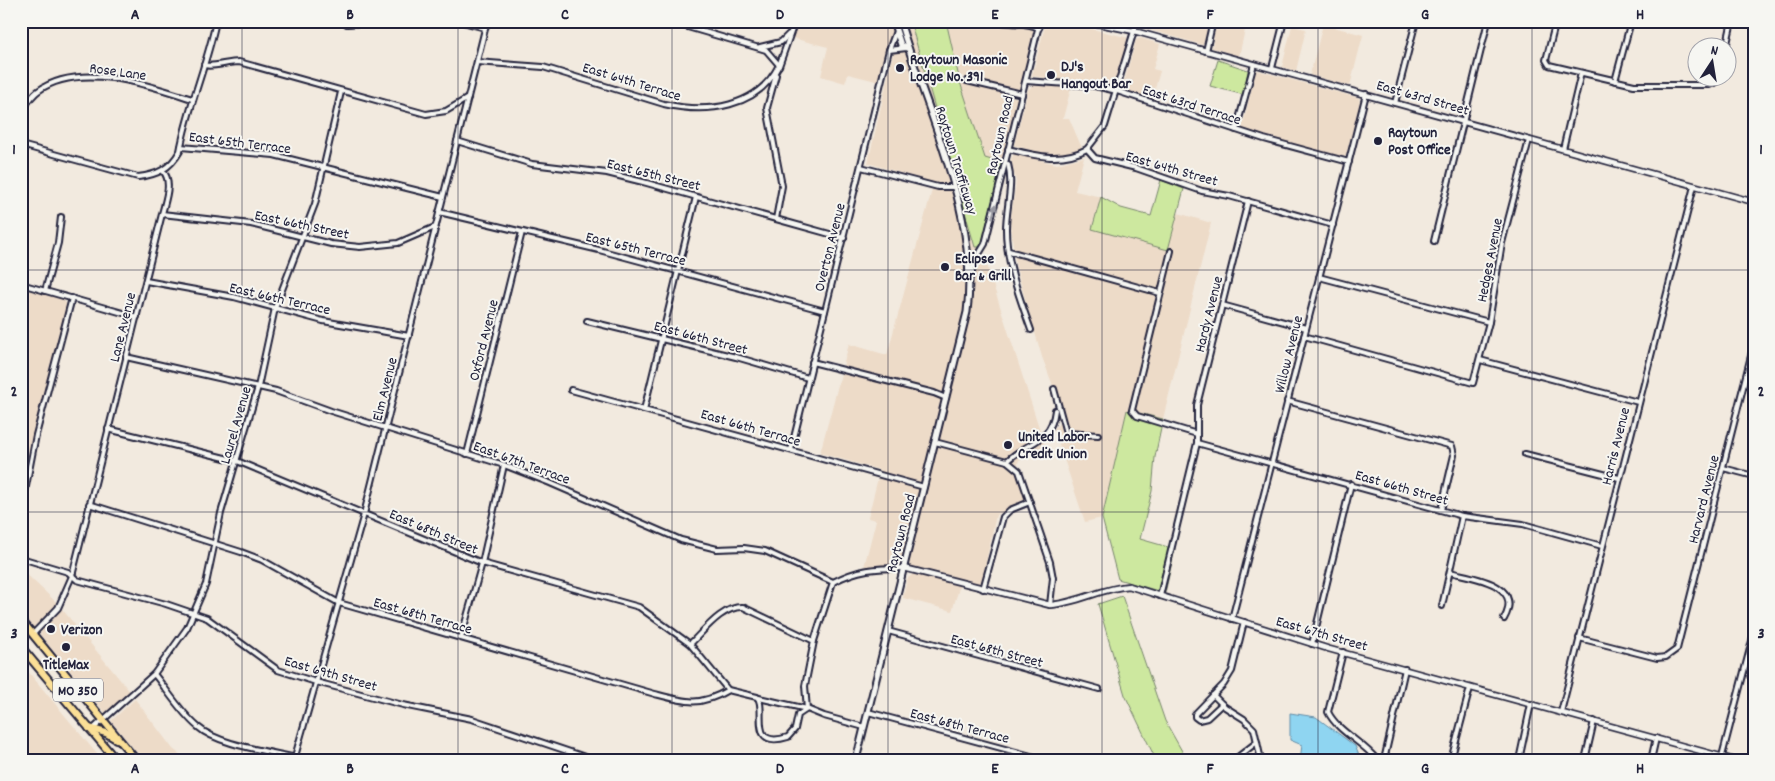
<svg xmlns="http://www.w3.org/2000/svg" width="1775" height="781" viewBox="0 0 1775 781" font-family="Dekko,sans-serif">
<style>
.built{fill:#eddbc8}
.green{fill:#cde89f;stroke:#78856d}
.water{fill:#8fd5f1;stroke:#638da8}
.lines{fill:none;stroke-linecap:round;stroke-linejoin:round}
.minor-casing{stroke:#22223b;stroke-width:8}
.tertiary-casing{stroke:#22223b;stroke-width:8}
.secondary-casing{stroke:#22223b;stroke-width:9}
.trunk-casing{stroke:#22223b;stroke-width:10}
.minor{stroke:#f6f6f2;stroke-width:4}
.tertiary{stroke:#f6f6f2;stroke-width:4.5}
.secondary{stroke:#f6f6f2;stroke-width:5}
.trunk{stroke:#fbdf96;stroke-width:6}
.oneway{fill:#9797a0}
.grid{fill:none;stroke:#22223b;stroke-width:1;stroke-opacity:0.55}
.poi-dot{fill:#22223b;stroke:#f6f6f2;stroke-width:2}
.labels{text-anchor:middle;stroke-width:4;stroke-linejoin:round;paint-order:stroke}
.shield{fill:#f6f6f2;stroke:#626272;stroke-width:1}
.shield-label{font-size:14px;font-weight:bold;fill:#22223b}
.poi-label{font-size:15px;font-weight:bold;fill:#22223b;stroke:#f6f6f2;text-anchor:start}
.street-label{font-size:15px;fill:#22223b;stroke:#f6f6f2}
.neatline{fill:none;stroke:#22223b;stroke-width:2}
.grid-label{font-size:16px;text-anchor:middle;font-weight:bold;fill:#22223b}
</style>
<rect width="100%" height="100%" fill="#f2eadf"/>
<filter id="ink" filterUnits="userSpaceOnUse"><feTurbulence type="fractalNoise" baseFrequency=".02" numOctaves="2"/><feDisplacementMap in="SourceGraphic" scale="10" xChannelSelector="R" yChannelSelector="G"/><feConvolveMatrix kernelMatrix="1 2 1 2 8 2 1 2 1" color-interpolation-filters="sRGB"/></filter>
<g filter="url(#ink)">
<!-- built -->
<g class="built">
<polygon points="797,21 891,21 893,31 880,82 848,74 845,83 821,76 828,47 792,38"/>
<polygon points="906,21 910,21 975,247 981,247 1045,446 1019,460 1016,470 1025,501 996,515 982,581 979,583 914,567 896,565 864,567 876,520 868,518 880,470 820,453 849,344 887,355 934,183 868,163 893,54"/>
<polygon points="946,21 981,21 1033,28 1033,36 1019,90 958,75"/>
<polygon points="1142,21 1210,21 1203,45 1143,28"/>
<polygon points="1216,21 1247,21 1239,56 1212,48"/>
<polygon points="1051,23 1084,27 1129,38 1114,87 1032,76 1045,26"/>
<polygon points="1323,24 1363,35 1350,86 1310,75"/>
<polygon points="1292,26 1306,29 1296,71 1282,67"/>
<polygon points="1140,38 1160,44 1153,69 1160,71 1152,99 1122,89 1136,40"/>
<polygon points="1256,70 1359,98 1360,103 1346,156 1341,157 1242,129"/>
<polygon points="959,82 1018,98 1002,163 985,159"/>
<polygon points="1033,85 1071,88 1063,118 1069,118 1082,148 1057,155 1046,155 1014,145 1028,90"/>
<polygon points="1014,154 1057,164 1084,157 1075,191 1101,197 1092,228 1167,250 1178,213 1211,223 1163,419 1127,410 1102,518 1085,522 1054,429 1065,417 1042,357 1016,267 1010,223 1016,182 1011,159"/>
<polygon points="21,288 64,300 68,308 27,468 21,467"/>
<polygon points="21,569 58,604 47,618 34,628 31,628 21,616"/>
<polygon points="913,574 960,585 952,611 903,598 907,579"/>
<polygon points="62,609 131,693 106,714 40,635 41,631"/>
<polygon points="21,663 102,760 21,760"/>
<polygon points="135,699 173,749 187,760 143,760 111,721"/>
</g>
<!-- green -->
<g class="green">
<polygon points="910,21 946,21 960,82 985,158 1002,163 981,247 975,247"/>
<polygon points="1218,60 1248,70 1244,95 1210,86"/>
<polygon points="1161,180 1184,189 1168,250 1092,229 1101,197 1121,208 1151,216"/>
<polygon points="1127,410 1163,419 1155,457 1152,491 1140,539 1175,549 1165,593 1118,579 1102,518"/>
<polygon points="1122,596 1165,721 1187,760 1156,760 1125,695 1098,604"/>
</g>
<!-- water -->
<polygon class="water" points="1290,713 1316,717 1355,746 1361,760 1300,760 1302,745 1290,740"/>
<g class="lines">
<defs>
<g id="minor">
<polyline points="459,21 485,28"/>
<polyline points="1556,21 1546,60 1549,65 1634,85 1709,85 1714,83 1718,78"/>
<polyline points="347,24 405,21"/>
<polyline points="760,47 781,42 789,34"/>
<polyline points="1726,48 1732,21"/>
<polyline points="889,50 907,48"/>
<polyline points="1206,51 1213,21"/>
<path d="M477 62 543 67 664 104C707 114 758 108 779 65L766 50 667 21"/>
<path d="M204 65C212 68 227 62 239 62L426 114 446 111 468 98"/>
<polyline points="779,66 795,21"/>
<polyline points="1272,68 1284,21"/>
<polyline points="967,81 1022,94"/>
<polyline points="1026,81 1095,86 1117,91 1264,139 1349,162"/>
<polyline points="1615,81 1631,21"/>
<polyline points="1395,103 1416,21"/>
<path d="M21 112C26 105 31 96 38 91 80 61 149 85 192 99"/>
<polyline points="1236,130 1254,64"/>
<polyline points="457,141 532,164 607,173 643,182 844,238"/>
<path d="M21 145 138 177C157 175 170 169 180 151 188 107 207 65 216 21"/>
<polyline points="181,147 274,155 443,197"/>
<path d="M1008 149C1036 156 1061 163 1087 149L1095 158 1136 168 1202 191 1229 196 1333 225"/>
<polyline points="1087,149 1105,126 1134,31"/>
<polyline points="1563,149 1581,73"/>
<path d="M1008 164C1014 184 1006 208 1006 229 1006 263 1020 299 1031 330"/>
<polyline points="861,167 938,187 955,187"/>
<polyline points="439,212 599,250 825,311"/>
<polyline points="162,214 251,224 331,244 360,247 398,243 435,227"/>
<polyline points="776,219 782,186 767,108 776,75"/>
<polyline points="1434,241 1488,21"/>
<polyline points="1009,251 1160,293"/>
<polyline points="1171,251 1132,410 1137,416 1197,434"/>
<polyline points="971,276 974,262 985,244 1040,21"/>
<polyline points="1319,277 1489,322"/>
<polyline points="146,281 234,297 323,321 409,336"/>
<polyline points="21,284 137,317"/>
<polyline points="45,291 58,243 61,217"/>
<polyline points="1222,305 1306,328"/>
<polyline points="587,321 736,357 808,378"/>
<polyline points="1304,336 1473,383 1489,322 1502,243 1529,140"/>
<path d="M126 357 276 391 331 411 504 465 550 483 681 540 717 549 744 548 765 551 833 582C858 569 875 568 904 568"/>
<polyline points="1480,360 1638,402"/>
<polyline points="812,362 934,393 946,398"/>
<polyline points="1054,389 1066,433 1098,435"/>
<polyline points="571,390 924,487"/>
<polyline points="1287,401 1452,446 1454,455 1441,510"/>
<polyline points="644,410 696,197"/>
<polyline points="108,429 237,461 482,563 639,607 690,644 728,690"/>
<polyline points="935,442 1007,461 1019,471 1050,562 1053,578 1050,605"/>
<polyline points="1197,443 1462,516 1523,524 1602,546"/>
<polyline points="791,450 889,50 896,31"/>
<polyline points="467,454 522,232"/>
<polyline points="1525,454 1619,478"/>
<path d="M1007 461C1027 441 1051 444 1055 410"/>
<polyline points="1723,468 1754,476"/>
<path d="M89 504 241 552 262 560 339 603 655 694C685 702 700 707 728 690L757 697C768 707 746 750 788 737L795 729 798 715 807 709 824 716 864 727"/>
<polyline points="21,512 36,435 72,298"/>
<polyline points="21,558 68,572 77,580 166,604 207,618 278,670 316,682 403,705 472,719 594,760"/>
<path d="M1450 572C1473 578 1524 583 1504 619"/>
<polyline points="983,589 1003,517 1010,510 1030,502"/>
<polyline points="1160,596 1197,443 1197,405 1248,201"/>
<polyline points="1442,606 1462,516"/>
<polyline points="1232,619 1366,94"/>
<polyline points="888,631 1099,689"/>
<path d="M33 634 58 608 72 576 162 214C165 201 173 182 163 171"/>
<polyline points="461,638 482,563 504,465"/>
<polyline points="1579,638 1657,658 1666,657 1677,649 1754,344"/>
<path d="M690 644C704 631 722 606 743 607L814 641"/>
<polyline points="1312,644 1351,484"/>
<path d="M1343 652 1328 712C1338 732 1363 742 1377 760"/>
<path d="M154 674C168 691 181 713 198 727 219 746 276 752 304 760"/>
<polyline points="1213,695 1225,707 1244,719 1254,729 1261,760"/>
<polyline points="759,698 807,709 805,686 814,641 833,582"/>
<polyline points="1222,704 1207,718 1199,720 1195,717 1195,714 1224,684 1232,671 1244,622"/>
<polyline points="868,712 1046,760"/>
<polyline points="1561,712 1694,186"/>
<polyline points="93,729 154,674 187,628 206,584 221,513 258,387 275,308 315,204 341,92"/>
<polyline points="294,760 364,514 487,21"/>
<polyline points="1234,760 1257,742"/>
<polyline points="1384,760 1405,669"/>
<polyline points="1451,760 1470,688"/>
<polyline points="1519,760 1531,704"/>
<polyline points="1585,760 1594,721"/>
<polyline points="1651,760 1656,738"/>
<polyline points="1721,760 1754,633"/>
</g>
<g id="tertiary">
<path d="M995 21C1009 25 1027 21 1039 28"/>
<polyline points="1085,21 1134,31 1754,202"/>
<polyline points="1134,31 1137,21"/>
<path d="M904 568 1050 605C1078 603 1102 588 1129 586L1329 649 1734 760"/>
</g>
<g id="secondary">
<polyline points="893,21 901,45 907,48"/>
<path d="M856 760 967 312C980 215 926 112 900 21"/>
</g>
<g id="trunk">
<polyline points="21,620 136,760"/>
<polyline points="21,647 116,760"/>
<polyline points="89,728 106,733 116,739"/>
</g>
</defs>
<!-- minor casing -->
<use href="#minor" class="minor-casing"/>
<!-- tertiary casing -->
<use href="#tertiary" class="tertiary-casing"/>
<!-- secondary casing -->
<use href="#secondary" class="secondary-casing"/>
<!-- trunk casing -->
<use href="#trunk" class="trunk-casing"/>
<!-- minor -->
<use href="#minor" class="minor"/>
<!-- tertiary -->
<use href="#tertiary" class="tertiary"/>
<!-- secondary -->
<use href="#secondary" class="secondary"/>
<!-- trunk -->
<use href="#trunk" class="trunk"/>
</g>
<!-- one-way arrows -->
<defs><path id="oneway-solid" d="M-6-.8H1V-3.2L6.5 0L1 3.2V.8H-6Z" transform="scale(1.25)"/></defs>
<use class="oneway" href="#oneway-solid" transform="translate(994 211) rotate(-75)"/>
</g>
<!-- grid -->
<path class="grid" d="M242 21V760M458 21V760M672 21V760M888 21V760M1102 21V760M1318 21V760M1532 21V760M21 270H1754M21 512H1754"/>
<!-- markers -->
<g class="poi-dot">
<circle cx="900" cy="68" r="5"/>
<circle cx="1051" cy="75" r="5"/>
<circle cx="1378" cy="141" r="5"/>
<circle cx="945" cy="267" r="5"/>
<circle cx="1008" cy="445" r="5"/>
<circle cx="51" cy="629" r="5"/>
<circle cx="66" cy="647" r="5"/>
</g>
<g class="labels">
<!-- shield labels -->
<rect class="shield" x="53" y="678.5" width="50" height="23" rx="4"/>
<g class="shield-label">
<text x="78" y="695">MO 350</text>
</g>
<!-- poi labels -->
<g class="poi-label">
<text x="910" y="64">Raytown Masonic<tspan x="910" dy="17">Lodge No. 391</tspan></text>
<text x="1061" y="71">DJ's<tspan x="1061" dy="17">Hangout Bar</tspan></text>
<text x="1388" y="137">Raytown<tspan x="1388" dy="17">Post Office</tspan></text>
<text x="955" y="263">Eclipse<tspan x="955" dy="17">Bar &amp; Grill</tspan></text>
<text x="1018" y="441">United Labor<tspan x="1018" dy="17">Credit Union</tspan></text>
<text x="61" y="634">Verizon</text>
<text x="66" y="669" text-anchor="middle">TitleMax</text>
</g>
<!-- street labels -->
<g class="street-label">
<text transform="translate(118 71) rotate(8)" y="5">Rose Lane</text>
<text transform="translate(632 81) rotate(17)" y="5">East 64th Terrace</text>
<text transform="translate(1423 97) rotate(16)" y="5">East 63rd Street</text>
<text transform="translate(1192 104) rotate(18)" y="5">East 63rd Terrace</text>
<text transform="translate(999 135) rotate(-77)" y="5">Raytown Road</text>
<text transform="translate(240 142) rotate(7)" y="5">East 65th Terrace</text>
<text transform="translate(957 160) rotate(73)" y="5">Raytown Trafficway</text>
<text transform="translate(1172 168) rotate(16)" y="5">East 64th Street</text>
<text transform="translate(654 174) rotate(14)" y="5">East 65th Street</text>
<text transform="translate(302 224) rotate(12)" y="5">East 66th Street</text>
<text transform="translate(829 247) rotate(-76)" y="5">Overton Avenue</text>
<text transform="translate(636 248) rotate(14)" y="5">East 65th Terrace</text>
<text transform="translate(1489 260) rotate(-79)" y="5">Hedges Avenue</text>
<text transform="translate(280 298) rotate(13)" y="5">East 66th Terrace</text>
<text transform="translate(1208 314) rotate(-76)" y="5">Hardy Avenue</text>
<text transform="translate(122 327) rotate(-76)" y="5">Lane Avenue</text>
<text transform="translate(701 337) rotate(15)" y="5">East 66th Street</text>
<text transform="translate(483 340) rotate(-76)" y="5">Oxford Avenue</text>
<text transform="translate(1288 354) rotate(-76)" y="5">Willow Avenue</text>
<text transform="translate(384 389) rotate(-76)" y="5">Elm Avenue</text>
<text transform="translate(235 425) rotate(-74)" y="5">Laurel Avenue</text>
<text transform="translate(751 427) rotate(16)" y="5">East 66th Terrace</text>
<text transform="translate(1615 446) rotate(-76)" y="5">Harris Avenue</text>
<text transform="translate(522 462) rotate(20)" y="5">East 67th Terrace</text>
<text transform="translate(1402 487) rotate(16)" y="5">East 66th Street</text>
<text transform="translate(1703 499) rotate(-76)" y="5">Harvard Avenue</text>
<text transform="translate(434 531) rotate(23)" y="5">East 68th Street</text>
<text transform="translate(900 533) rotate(-76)" y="5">Raytown Road</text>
<text transform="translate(423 615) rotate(16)" y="5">East 68th Terrace</text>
<text transform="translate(1322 633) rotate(16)" y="5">East 67th Street</text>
<text transform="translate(997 650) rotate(15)" y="5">East 68th Street</text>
<text transform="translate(331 673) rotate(16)" y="5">East 69th Street</text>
<text transform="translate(960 725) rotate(15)" y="5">East 68th Terrace</text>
</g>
</g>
<!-- margin -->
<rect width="1775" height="781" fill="none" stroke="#f6f6f2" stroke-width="55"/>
<!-- north arrow -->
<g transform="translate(1712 62) rotate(12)"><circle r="24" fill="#f6f6f2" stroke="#a1a1a9"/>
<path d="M0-4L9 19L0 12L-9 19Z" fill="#22223b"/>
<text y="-8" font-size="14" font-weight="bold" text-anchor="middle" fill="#22223b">N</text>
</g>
<rect x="28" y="28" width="1720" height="726" class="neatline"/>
<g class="grid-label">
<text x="135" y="19">A</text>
<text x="350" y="19">B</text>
<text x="565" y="19">C</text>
<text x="780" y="19">D</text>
<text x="995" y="19">E</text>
<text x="1210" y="19">F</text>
<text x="1425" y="19">G</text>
<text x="1640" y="19">H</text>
<text x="14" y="154">1</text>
<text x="1761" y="154">1</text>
<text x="14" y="396">2</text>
<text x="1761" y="396">2</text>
<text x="14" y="638">3</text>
<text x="1761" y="638">3</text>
<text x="135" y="773">A</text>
<text x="350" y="773">B</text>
<text x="565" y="773">C</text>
<text x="780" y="773">D</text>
<text x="995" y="773">E</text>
<text x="1210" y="773">F</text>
<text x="1425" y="773">G</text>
<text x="1640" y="773">H</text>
</g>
</svg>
